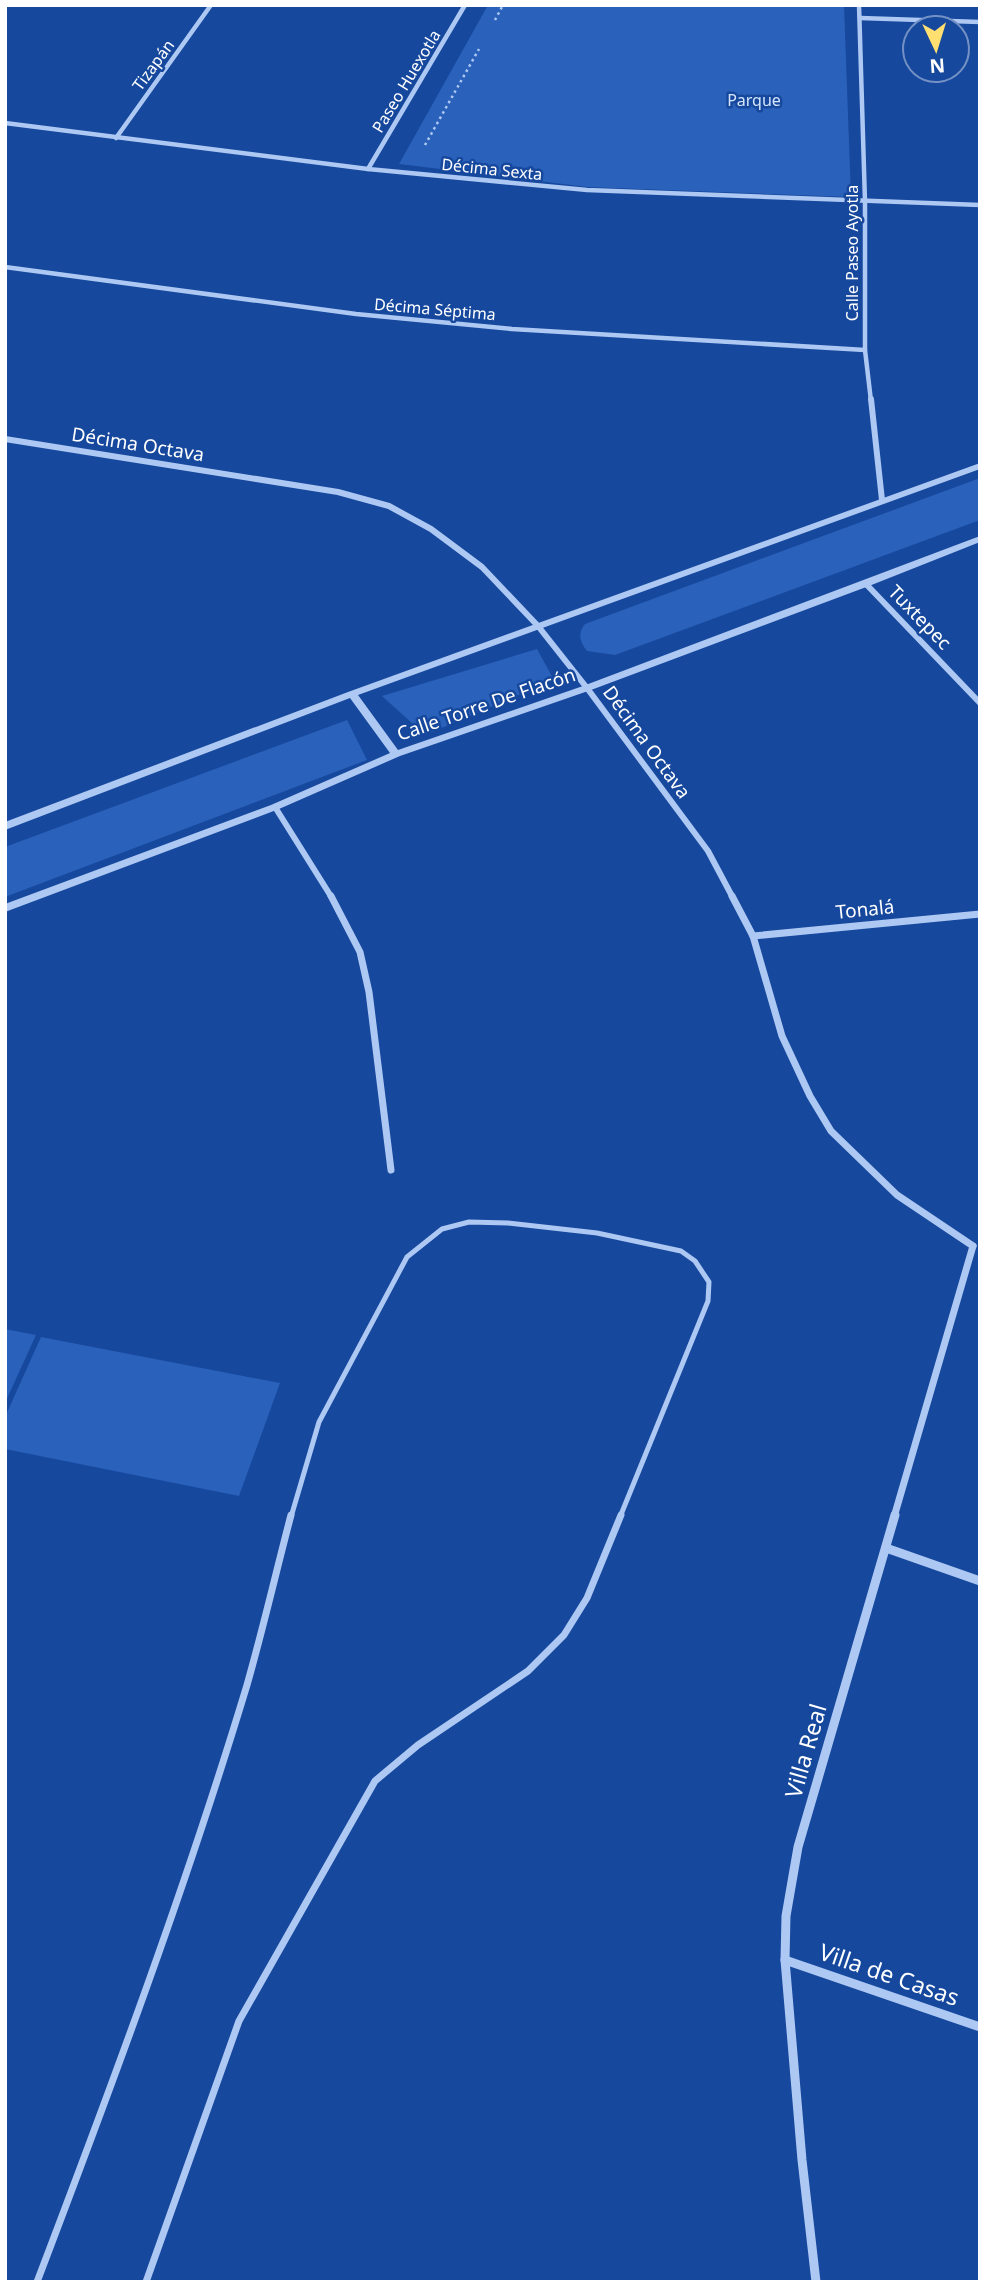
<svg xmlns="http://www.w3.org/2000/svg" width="985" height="2287" viewBox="0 0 985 2287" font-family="'Noto Sans',sans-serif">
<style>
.green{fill:#2a61ba}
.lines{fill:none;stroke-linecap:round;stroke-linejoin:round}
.path{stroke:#adc8f3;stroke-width:2.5;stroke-dasharray:2.5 3.5;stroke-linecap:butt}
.service-far1{stroke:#adc8f3;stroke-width:5}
.service{stroke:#adc8f3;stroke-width:7}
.minor-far3{stroke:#adc8f3;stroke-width:4.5}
.minor-far2{stroke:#adc8f3;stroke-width:6}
.minor-far1{stroke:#adc8f3;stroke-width:7}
.minor{stroke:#adc8f3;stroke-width:9}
.tertiary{fill:#adc8f3;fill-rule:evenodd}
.labels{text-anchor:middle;stroke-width:5;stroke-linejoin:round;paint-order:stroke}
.far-street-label{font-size:16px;fill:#fff;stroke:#16489d}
.far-park-label{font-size:16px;fill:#d5e5fd;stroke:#16489d}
.street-label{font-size:19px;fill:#fff;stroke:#16489d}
.near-street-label{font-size:23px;fill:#fff;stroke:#16489d}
</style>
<rect width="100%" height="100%" fill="#16489d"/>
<!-- green -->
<g class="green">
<polygon points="488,5 844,5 851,197 587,187 399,164"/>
<path d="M980 478V520L615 655 587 651C580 642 577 634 585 624Z"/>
<polygon points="537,649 554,680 425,735 382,696"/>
<polygon points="347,720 367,760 5,897 5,847"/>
<polygon points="5,1329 36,1335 5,1403"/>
<polygon points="41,1337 280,1383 239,1496 5,1449 5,1417"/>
</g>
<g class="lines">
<!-- path -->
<g class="path">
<polyline points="495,20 503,5"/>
<polyline points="425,145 479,49"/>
</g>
<!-- service-far1 -->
<polyline class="service-far1" points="291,1517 319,1422 407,1257 442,1229 469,1222 508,1223 597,1233 681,1251 695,1261 709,1282 708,1301 620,1517"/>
<!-- service -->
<g class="service">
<path d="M37 2282C112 2085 186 1887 247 1685 263 1629 276 1572 291 1515"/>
<polyline points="146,2282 239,2021 375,1781 418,1745 528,1671 564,1635 587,1598 621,1515"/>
</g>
<!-- minor-far3 -->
<g class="minor-far3">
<polyline points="859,5 865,202 865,350 871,401"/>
<polyline points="860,18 980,22"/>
<polyline points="5,123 368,169 587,190 980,205"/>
<polyline points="116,138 211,5"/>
<polyline points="368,169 465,5"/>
<polyline points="5,267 356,314 512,329 865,350"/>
</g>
<!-- minor-far2 -->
<g class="minor-far2">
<polyline points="871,399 882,500"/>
<polyline points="5,439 338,492 389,506 431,529 482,567 538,626 587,688 708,851 733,898"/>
<polyline points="866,584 980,703"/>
<polyline points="275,807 332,898"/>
</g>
<!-- minor-far1 -->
<g class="minor-far1">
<polyline points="331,896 360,952 369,992 391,1170"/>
<polyline points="732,896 753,936 782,1036 810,1096 831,1131 897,1195 973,1246"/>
<polyline points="753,936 980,914"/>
<polyline points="894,1517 973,1246"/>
</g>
<!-- minor -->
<g class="minor">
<polyline points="886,1548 980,1581"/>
<polyline points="785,1960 980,2027"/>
<polyline points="816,2282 802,2160 785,1960 786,1916 798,1847 895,1515"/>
</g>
<!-- tertiary -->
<polygon class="tertiary" points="980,463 980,469 358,695 398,750 583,686 980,536 980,542 869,586 591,690 400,756 279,809 5,912 5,904 271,805 390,753 350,698 5,830 5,822 348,692"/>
</g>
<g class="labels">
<!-- far-street labels -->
<g class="far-street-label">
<text transform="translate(153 65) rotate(-54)" y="6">Tizapán</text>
<text transform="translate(406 81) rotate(-59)" y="6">Paseo Huexotla</text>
<text transform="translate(492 169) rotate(6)" y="6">Décima Sexta</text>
<text transform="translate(852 253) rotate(-90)" y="6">Calle Paseo Ayotla</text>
<text transform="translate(435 309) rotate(5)" y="6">Décima Séptima</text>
</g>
<!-- far-park labels -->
<g class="far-park-label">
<text x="754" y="106">Parque</text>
</g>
<!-- street labels -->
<g class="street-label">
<text transform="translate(138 444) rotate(9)" y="7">Décima Octava</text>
<text transform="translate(920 617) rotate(46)" y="7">Tuxtepec</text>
<text transform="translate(486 704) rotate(-19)" y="7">Calle Torre De Flacón</text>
<text transform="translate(647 742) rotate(54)" y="7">Décima Octava</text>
<text transform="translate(865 909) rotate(-6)" y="7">Tonalá</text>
</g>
<!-- near-street labels -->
<g class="near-street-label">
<text transform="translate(806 1751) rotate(-74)" y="8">Villa Real</text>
<text transform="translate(889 1975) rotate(19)" y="8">Villa de Casas</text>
</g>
</g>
<!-- border -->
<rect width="985" height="2287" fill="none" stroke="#ffffff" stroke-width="14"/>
<!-- north arrow -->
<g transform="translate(936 49) rotate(176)"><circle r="33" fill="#16489d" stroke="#7391c4" stroke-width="2"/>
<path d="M0-5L12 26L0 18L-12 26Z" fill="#ffdf6f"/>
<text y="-10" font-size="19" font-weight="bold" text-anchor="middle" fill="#ffffff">N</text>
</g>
</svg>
